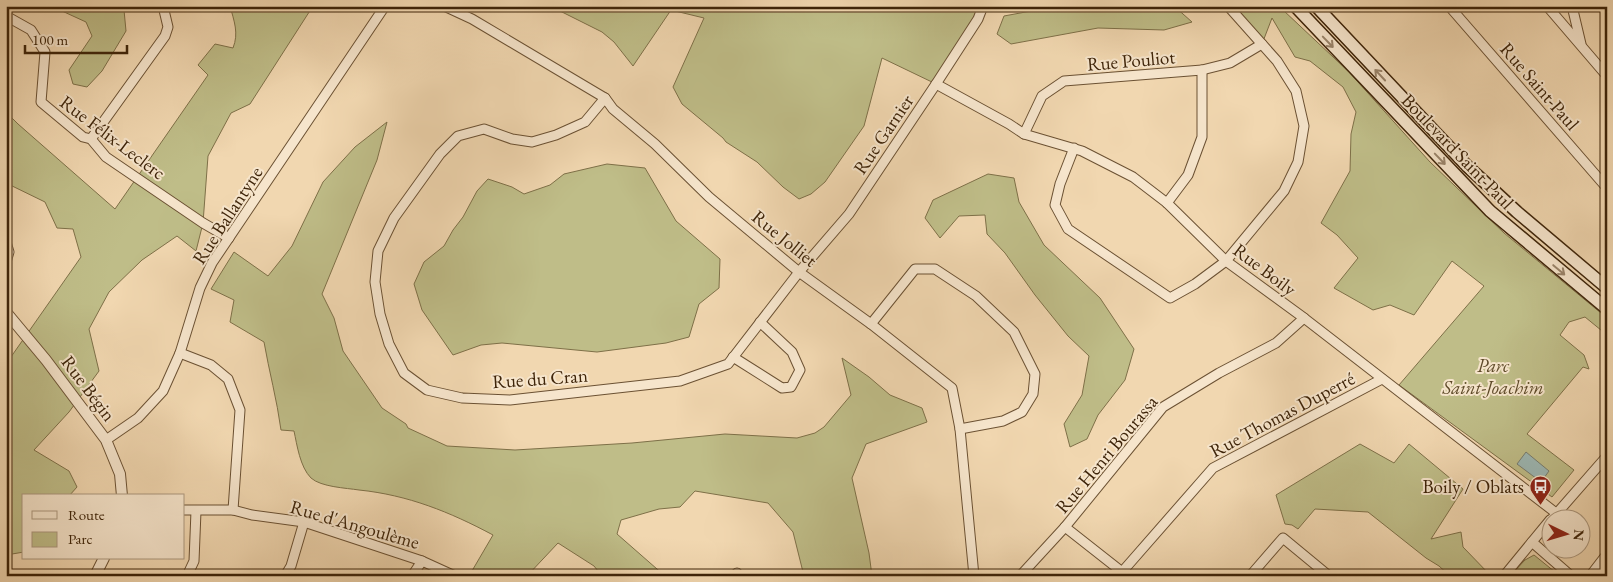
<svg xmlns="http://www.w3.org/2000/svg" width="1613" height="582" viewBox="0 0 1613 582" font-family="'EB Garamond',serif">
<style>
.green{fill:#bfbd88;stroke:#7e7048}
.water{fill:#9db8b4;stroke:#777d70}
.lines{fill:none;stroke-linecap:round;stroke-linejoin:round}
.minor-casing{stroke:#6b5133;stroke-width:11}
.tertiary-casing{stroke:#6b5133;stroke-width:12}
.secondary-casing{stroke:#3e2409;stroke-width:14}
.minor{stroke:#f6e5cc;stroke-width:9}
.tertiary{stroke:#f6e5cc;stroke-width:10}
.secondary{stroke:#f6e5cc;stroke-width:11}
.oneway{stroke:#9a846a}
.labels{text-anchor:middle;stroke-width:4;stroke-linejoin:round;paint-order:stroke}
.street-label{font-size:19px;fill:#3e2409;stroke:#f6e5cc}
.park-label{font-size:19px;font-style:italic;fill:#5e4a29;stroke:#f6e5cc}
.poi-label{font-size:19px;fill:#3e2409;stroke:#f6e5cc;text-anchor:end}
</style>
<rect width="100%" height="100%" fill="#f1d7b0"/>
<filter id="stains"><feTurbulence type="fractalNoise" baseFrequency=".004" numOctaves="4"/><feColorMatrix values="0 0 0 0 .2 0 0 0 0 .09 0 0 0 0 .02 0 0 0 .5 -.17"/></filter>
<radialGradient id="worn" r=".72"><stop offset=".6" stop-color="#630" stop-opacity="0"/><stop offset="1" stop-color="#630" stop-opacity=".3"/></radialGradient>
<!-- green -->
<g class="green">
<polygon points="57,6 118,6 124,10 126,31 102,71 87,87 73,84 69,70 92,36 86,22 62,11"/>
<path d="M230 6H313L250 104 231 113 208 156 203 223 196 251 177 236 142 260 109 292 89 329 99 371 69 412 34 450 69 471 77 487 69 496H24V552L6 555V364L81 257 73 229 57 228 45 202 6 183V112L18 124 115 209 208 75 198 65 215 44 233 48C239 33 234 21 230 6Z"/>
<polygon points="550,6 978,6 975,16 934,83 882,58 864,126 825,182 811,194 799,199 783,187 757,162 726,142 723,138 682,104 673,87 704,18 671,10 633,66 614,42 602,32"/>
<polygon points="1058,6 1174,6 1192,22 1164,30 1098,28 1011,44 997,34 1004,16"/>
<polygon points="1224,6 1280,6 1283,10 1349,72 1430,162 1504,233 1607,318 1607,335 1585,317 1569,322 1560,335 1584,355 1589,369 1583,367 1527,434 1574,470 1552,497 1399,385 1484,286 1452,261 1414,315 1390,305 1373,310 1334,288 1358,258 1337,235 1321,223 1350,171 1351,134 1356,112 1343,87 1310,61 1295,57 1272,18 1262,44"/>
<path d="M387 122 377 160 322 294 334 318 343 351 382 408 406 424 408 428 447 446 515 450 632 443 725 434 797 438 815 433 824 427 851 395 842 358 869 377 890 395 922 408 927 422 866 444 852 478 869 553 872 576H804L793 532 768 503 695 491 680 507 659 509 621 520 617 534 665 576H602L594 566 558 543 527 576H469L493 535C450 512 408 495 359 490 346 488 321 487 311 478 300 467 297 445 294 431L281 430C277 400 269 371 264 342L230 322 234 300 211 289 234 252 268 276 292 246 323 182 355 147Z"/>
<polygon points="607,164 645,168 676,221 720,259 719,288 699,304 689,337 666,343 597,352 502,343 481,345 453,355 422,310 414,284 424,262 444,246 453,230 463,217 477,191 488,179 512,187 524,194 550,185 564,174"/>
<polygon points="988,174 1014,178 1019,202 1044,245 1100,298 1134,349 1125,380 1098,415 1087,439 1070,447 1064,424 1082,395 1089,356 1068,336 1035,295 1005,253 987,234 985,215 959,216 940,238 925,218 933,200"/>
<polygon points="1360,444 1394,463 1409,444 1463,489 1431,539 1461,532 1463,547 1491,576 1450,576 1439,566 1426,558 1368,512 1315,509 1298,529 1292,525 1285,524 1276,495"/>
<polygon points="1534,555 1560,576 1510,576 1525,560"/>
</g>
<!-- water -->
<polygon class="water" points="1526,452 1549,471 1541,482 1517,464"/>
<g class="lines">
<defs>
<g id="minor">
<polyline points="444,6 472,19 605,98 613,109 655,144 709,197 799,272 871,324 952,388 960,429 974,576"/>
<polyline points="1449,6 1607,188"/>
<polyline points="1547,6 1607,76"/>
<polyline points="1572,6 1581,44"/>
<polyline points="6,16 31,30 45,52 41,102 83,137 91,139 106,157 203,223 229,238"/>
<polyline points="936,84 1009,124 1024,134 1082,151 1133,177 1167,203 1226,261 1304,318 1556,513"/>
<polyline points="605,98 585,122 556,135 532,142 512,139 484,129 458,136 440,154 394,218 378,251 375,282 380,314 389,344 404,373 427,390 462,398 510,400 680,381 728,364 799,272 849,214 936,84 978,19 983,6"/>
<polyline points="1024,134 1042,96 1064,81 1202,70 1230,63 1262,44"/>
<polyline points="91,139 165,36 168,27 163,6"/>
<polyline points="1074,148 1060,184 1055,205 1068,229 1170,298 1195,284 1226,261 1284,191 1298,162 1304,126 1296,91 1277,61 1228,6"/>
<polyline points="1167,203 1188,175 1202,137 1202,70"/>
<polyline points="6,242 9,252 6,262"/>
<polyline points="871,324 915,269 935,269 976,296 1014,332 1035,374 1033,394 1022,412 1003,421 960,429"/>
<polyline points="180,353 211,365 228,379 240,410 233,510"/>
<polyline points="733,357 782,388 791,387 800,370 792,352 760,322"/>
<polyline points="106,440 138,418 163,391 180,353 200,288 212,263 385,6"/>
<polyline points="184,510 233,510 252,515 304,522 422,561 455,576"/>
<polyline points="1551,520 1607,456"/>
<polyline points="1065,527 1126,575"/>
<polyline points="1532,542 1571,576"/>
<polyline points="1122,572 1213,468 1382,379"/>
<polyline points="187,576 194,561 196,511"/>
<polyline points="285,576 291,566 304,522"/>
<polyline points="412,576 422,561"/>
<polyline points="734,576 737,573"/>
<polyline points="1020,576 1065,527 1163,407 1219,373 1276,343 1304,318"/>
<polyline points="1250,576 1283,538 1329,576"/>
<polyline points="1504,576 1550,520"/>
<polyline points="1590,576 1607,554"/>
</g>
<g id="tertiary">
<polyline points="6,312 46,360 106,440 120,474 122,496"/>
<polyline points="95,576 104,558"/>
</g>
<g id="secondary">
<polyline points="1295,6 1490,211 1607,309"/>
<polyline points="1316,6 1467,166 1517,212 1607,288"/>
</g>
</defs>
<!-- minor casing -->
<use href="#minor" class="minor-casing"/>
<!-- tertiary casing -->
<use href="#tertiary" class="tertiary-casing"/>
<!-- secondary casing -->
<use href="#secondary" class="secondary-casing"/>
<!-- minor -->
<use href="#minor" class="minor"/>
<!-- tertiary -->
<use href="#tertiary" class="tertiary"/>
<!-- secondary -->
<use href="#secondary" class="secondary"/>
</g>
<!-- one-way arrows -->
<defs><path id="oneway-shaft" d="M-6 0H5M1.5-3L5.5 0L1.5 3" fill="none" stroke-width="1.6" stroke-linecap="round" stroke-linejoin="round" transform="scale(1.25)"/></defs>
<g class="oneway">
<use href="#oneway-shaft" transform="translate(1328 42) rotate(46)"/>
<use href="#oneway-shaft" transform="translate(1380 75) rotate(-133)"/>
<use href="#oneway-shaft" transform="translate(1440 159) rotate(46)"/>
<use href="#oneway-shaft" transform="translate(1559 270) rotate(40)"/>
</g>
<!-- icons -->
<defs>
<symbol id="bus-pin" viewBox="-11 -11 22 30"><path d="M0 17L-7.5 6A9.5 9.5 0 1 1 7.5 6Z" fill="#8f2418" stroke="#f6e5cc"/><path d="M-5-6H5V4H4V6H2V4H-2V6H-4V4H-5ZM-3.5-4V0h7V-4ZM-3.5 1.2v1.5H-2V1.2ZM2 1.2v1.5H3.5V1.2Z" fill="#fff"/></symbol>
</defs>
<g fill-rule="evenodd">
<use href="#bus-pin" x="1528" y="474" width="25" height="34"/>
</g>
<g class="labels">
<!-- street labels -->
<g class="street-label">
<text transform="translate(1131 60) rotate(-5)" y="7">Rue Pouliot</text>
<text transform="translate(1540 86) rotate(49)" y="7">Rue Saint-Paul</text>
<text transform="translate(883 134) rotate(-56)" y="7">Rue Garnier</text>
<text transform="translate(113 137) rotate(37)" y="7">Rue Félix-Leclerc</text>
<text transform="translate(1458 151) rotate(46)" y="7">Boulevard Saint-Paul</text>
<text transform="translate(227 215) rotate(-57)" y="7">Rue Ballantyne</text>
<text transform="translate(785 238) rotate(39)" y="7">Rue Jolliet</text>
<text transform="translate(1265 269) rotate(37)" y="7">Rue Boily</text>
<text transform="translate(540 378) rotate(-4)" y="7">Rue du Cran</text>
<text transform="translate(89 388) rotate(53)" y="7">Rue Bégin</text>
<text transform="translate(1282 414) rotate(-28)" y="7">Rue Thomas Duperré</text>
<text transform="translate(1106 454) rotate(-50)" y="7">Rue Henri Bourassa</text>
<text transform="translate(355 524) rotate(16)" y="7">Rue d'Angoulème</text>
</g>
<!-- park labels -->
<g class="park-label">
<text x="1493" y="372">Parc<tspan x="1493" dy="22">Saint-Joachim</tspan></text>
</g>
<!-- poi labels -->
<g class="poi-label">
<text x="1524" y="493">Boily / Oblats</text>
</g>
</g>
<!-- margin -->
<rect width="1613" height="582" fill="none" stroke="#f1d7b0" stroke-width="25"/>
<rect x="8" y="8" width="1598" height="567" fill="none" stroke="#3e2409" stroke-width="2.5"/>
<rect x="12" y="12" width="1588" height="557" fill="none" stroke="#3e2409"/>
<!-- legend -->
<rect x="22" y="494" width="162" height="65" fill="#f6e5cc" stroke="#ac987e"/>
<rect x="32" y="511" width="25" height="8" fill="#f6e5cc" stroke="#ac987e"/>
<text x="68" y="520" font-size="15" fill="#3e2409">Route</text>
<rect x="32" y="532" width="25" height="15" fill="#bfbd88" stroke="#ac987e"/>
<text x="68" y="544" font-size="15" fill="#3e2409">Parc</text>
<!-- north arrow -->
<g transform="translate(1566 534) rotate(95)"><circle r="24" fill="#f6e5cc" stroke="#ac987e"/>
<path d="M0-4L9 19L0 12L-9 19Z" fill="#8f2418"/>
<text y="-8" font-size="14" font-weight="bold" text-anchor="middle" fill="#3e2409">N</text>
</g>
<!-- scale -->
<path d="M25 45v8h102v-8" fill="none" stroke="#3e2409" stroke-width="2.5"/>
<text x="32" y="45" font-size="15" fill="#3e2409" stroke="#f6e5cc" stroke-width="4" paint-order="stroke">100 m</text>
<rect width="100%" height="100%" filter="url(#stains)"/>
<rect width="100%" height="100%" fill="url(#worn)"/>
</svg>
